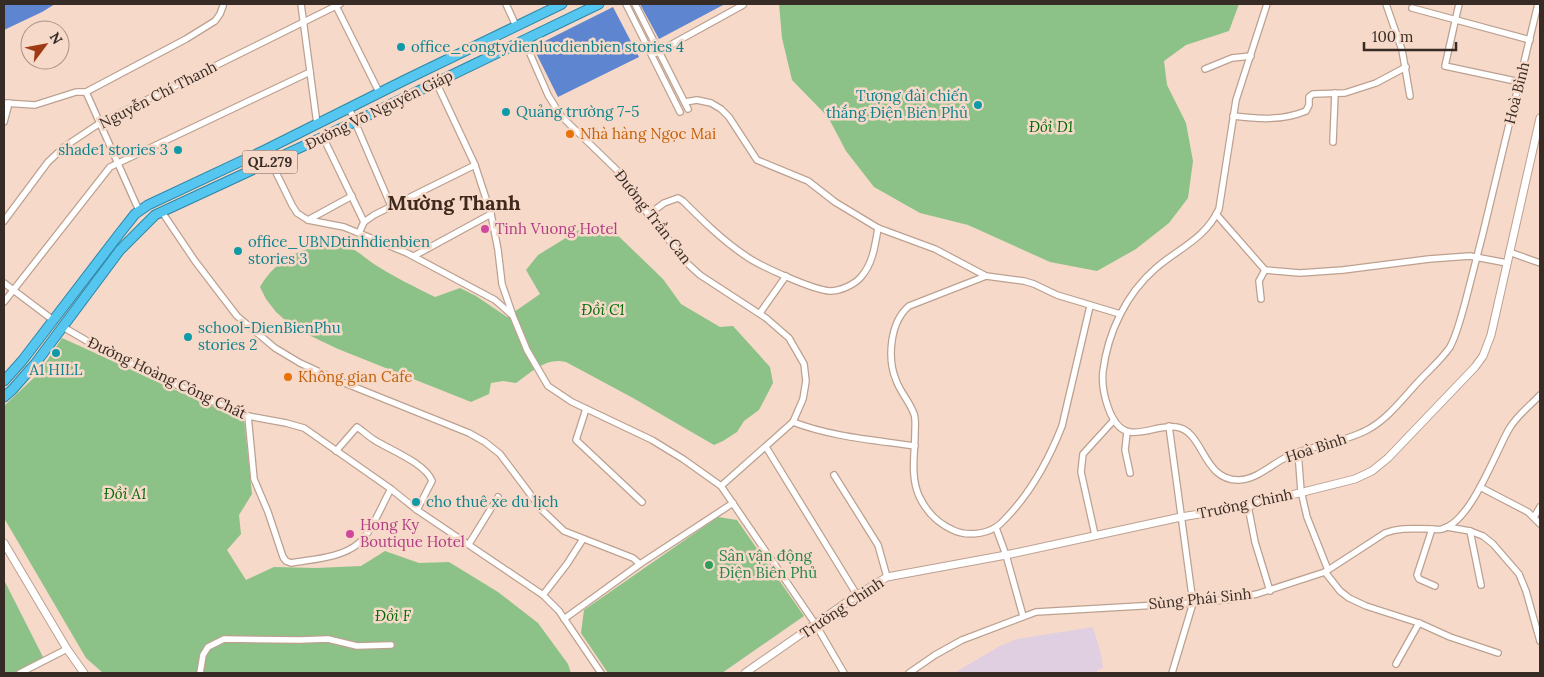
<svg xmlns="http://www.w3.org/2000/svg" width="1544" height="677" viewBox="0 0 1544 677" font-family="Lora,serif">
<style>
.education{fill:#e0cfe1}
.green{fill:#8cc288}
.water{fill:#5d85d0}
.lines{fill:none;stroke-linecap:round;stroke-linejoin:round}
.minor-casing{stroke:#bca191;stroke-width:8}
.tertiary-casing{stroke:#bca191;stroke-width:9}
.trunk-casing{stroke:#2e86a6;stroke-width:11}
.minor{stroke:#fff;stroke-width:5.5}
.tertiary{stroke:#fff;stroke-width:7}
.trunk{stroke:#54c6ef;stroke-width:9}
.culture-dot{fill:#0f9aa8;stroke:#f6d9c8;stroke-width:2}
.food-dot{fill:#e8710a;stroke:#f6d9c8;stroke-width:2}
.hotel-dot{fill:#d1479c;stroke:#f6d9c8;stroke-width:2}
.leisure-dot{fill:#2e9e5b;stroke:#f6d9c8;stroke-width:2}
.labels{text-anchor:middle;stroke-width:5;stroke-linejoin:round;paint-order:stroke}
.shield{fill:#f6d9c8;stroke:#705f56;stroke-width:1}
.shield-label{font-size:14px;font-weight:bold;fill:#362b25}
.culture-label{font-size:15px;fill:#0d838f;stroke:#f6d9c8;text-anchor:start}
.street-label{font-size:15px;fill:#362b25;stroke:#f6d9c8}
.park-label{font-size:15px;font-style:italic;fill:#016a04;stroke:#f6d9c8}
.food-label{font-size:15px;fill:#c56008;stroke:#f6d9c8;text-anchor:start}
.hotel-label{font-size:15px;fill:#b23c85;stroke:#f6d9c8;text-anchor:start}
.leisure-label{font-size:15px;fill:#27864d;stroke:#f6d9c8;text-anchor:start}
.district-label{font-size:20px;font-weight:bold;fill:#3f291c;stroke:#f6d9c8}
</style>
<rect width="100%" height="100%" fill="#f6d9c8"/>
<!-- education -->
<polygon class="education" points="1093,627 1101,654 1103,668 1097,670 1097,673 954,673 1000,646 1017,639"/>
<!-- green -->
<g class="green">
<polygon points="779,4 1239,4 1229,31 1186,45 1164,61 1167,85 1186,123 1193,161 1188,198 1169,223 1136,249 1097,271 1050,262 968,225 920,213 874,187 846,151 828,117 792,80 782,38"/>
<path d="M608 226 663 279 681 304 720 327 733 326 770 367 773 383 759 410 744 421 737 432 723 441 714 445 633 398 566 362C546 357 532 372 516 383L503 381 491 383 489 394 471 402 338 349 294 328 276 312 266 299 260 287C278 255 316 238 352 249 360 252 367 260 374 264 394 277 415 287 435 297L460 288 476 296 507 317 540 294 526 270 538 255 582 228Z"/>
<path d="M62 338C123 365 182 395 244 419L252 494 239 515 241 534 227 550 246 580 274 567 316 568 361 566 385 551 419 563 449 562 498 592 538 623 568 664 571 673H103L86 658 4 518V406L39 373Z"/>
<polygon points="718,517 737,520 804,616 722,673 608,673 581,633 584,610"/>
<polygon points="4,580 44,659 16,673 4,673"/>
</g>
<!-- water -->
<g class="water">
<polygon points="4,4 55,4 42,12 4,30"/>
<polygon points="640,4 725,4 659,39"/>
<polygon points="613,7 639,57 558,97 533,47"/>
</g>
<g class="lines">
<defs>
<g id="minor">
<polyline points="301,4 317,124"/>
<polyline points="506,4 516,26"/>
<polyline points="626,4 680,112"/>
<polyline points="635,4 688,109"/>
<path d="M1267 4 1236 100 1219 209C1205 239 1179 248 1156 268 1126 294 1108 332 1103 371 1101 388 1109 429 1130 432 1145 434 1160 425 1176 427 1204 430 1202 481 1239 480 1261 479 1277 458 1298 452 1321 445 1346 441 1367 430 1388 419 1403 398 1419 381 1429 370 1442 359 1450 347 1457 334 1461 317 1465 303 1471 280 1477 257 1483 233 1501 157 1520 80 1538 4"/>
<polyline points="1386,4 1402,50 1410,96"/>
<polyline points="1459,4 1445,66 1520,82"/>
<polyline points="336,6 379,92"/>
<polyline points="1412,8 1530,40"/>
<polyline points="524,40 548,95 561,116 623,176 641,205 688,264 700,275 766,318 789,338 804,364 806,381 803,399 793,422 721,486"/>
<polyline points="656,53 743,5"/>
<polyline points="1205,69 1232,58 1251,56"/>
<polyline points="436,82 475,165 491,214 498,250 502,284 513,316 527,350 548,386 572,402 652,440 683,459 721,486 816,625 844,673"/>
<polyline points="86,92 186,39 215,21 220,14 223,6"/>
<polyline points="685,102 697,100 711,103 721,109 729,117 757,160 808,181 835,202 878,228 935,249 986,276 1024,281 1034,284 1057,295 1120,314"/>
<polyline points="4,103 35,105 76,92 86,92 136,204 140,211"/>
<polyline points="349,108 391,206"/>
<path d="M1233 116C1258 119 1282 121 1306 111L1309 105V97L1313 94 1345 93 1376 83 1406 67"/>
<polyline points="4,122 9,103"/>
<polyline points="323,137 364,222"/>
<polyline points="1333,142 1335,93"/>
<polyline points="265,150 292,205 297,213 308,220 344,227 407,253 495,300 512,315"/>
<polyline points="162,212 195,261 237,316 275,348 300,363 337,380 469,433 485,442 500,454 542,510 564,531 633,558 640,564"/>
<polyline points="1216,214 1265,270 1300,273 1343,270 1429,259 1470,256 1507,263"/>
<path d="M648 215 664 203 678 198 683 201C702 220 721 239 743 254 757 265 813 290 830 291 840 291 854 285 861 277 873 263 875 246 878 228"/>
<polyline points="308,220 352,196"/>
<polyline points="4,221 48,162 64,147 100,123 340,4"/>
<polyline points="359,233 364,222 374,215 475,165"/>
<polyline points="1509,252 1540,263"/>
<polyline points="414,256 491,214"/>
<path d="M986 276 909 306C890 322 887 358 896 380 900 392 910 402 914 414 916 419 915 427 915 432 915 454 910 475 919 496 926 511 937 523 953 530 965 536 984 535 996 527 1000 525 1004 520 1007 517 1031 492 1049 459 1062 426L1090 306"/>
<polyline points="4,283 53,320"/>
<polyline points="1261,299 1259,281 1265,270"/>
<polyline points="4,302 110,167 310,72"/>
<polyline points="760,313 786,276"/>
<polyline points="63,327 106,352 209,400 248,416 286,423 304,428 391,489 417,510 543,595 559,611 601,673"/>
<polyline points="586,409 576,440 642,502"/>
<path d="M248 416 254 479 268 512 283 557 286 561 291 563C313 559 342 558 359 543 372 532 382 504 391 489"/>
<path d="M793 422C832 437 874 440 915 446"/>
<polyline points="1169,426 1193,603 1172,673"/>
<polyline points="1127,432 1125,450 1130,473"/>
<polyline points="766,447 857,595"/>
<path d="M336 451 357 427C363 431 369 437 376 441 391 450 426 464 432 481L417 510"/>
<polyline points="1298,452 1301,491 1307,517 1328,570"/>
<polyline points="834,475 878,545 887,577"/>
<polyline points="1480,487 1528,512 1540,524"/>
<polyline points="1248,506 1255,542 1270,591"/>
<polyline points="1534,517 1540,507"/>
<polyline points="1447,527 1470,531 1483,536 1493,544 1519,574 1526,591 1540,641"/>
<polyline points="996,528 1006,555 1023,616"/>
<polyline points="1432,529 1417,575 1419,579 1435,586"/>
<polyline points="1470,531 1481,585"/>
<polyline points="1095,535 1081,472 1083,454 1114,420"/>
<polyline points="469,544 498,497"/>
<polyline points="1325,572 1340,591 1349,598 1366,606 1419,623 1450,637 1498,653"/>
<polyline points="543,595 567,564 583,539"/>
<polyline points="564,619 640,564 733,503"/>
<polyline points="1396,664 1419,623"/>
<polyline points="20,673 67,649"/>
<polyline points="200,673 203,655 208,647 224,639 300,640 328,639 357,646 391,645"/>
<path d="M909 673 935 655 962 640 1036 612 1193 603 1233 599 1257 594 1325 572 1385 533C1400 527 1415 529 1431 529 1434 529 1439 530 1442 529 1471 522 1495 453 1509 429 1517 415 1530 406 1540 395"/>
</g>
<g id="tertiary">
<polyline points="4,543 67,649 84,673"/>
<polyline points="745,673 857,595 887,577 1006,555 1181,517 1248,506 1355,479 1372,471 1388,458 1475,367 1483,356 1491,335 1540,118"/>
</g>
<g id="trunk">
<polyline points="4,381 22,361 120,233 135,214 148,205 265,150 405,80 562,4"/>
<polyline points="4,397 12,390 35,364 120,250 155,215 323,137 599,4"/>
</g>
</defs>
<!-- minor casing -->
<use href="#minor" class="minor-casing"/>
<!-- tertiary casing -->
<use href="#tertiary" class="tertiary-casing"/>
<!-- trunk casing -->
<use href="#trunk" class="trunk-casing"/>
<!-- minor -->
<use href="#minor" class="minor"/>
<!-- tertiary -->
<use href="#tertiary" class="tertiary"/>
<!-- trunk -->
<use href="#trunk" class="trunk"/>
</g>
<!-- markers -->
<g class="culture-dot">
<circle cx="401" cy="47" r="5"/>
<circle cx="978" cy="105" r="5"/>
<circle cx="506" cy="112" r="5"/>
<circle cx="178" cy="150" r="5"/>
<circle cx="238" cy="251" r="5"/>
<circle cx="188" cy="337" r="5"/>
<circle cx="56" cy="353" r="5"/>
<circle cx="416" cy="502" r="5"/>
</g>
<g class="food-dot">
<circle cx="570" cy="134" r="5"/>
<circle cx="288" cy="377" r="5"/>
</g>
<g class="hotel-dot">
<circle cx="485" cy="229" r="5"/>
<circle cx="350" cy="534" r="5"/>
</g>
<circle class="leisure-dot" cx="709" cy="565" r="5"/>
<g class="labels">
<!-- shield labels -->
<rect class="shield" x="242.5" y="150.5" width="55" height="23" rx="4"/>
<g class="shield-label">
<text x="270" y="167">QL.279</text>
</g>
<!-- culture labels -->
<g class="culture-label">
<text x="411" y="52">office_congtydienlucdienbien stories 4</text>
<text x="968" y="101" text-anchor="end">Tượng đài chiến<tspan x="968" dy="17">thắng Điện Biên Phủ</tspan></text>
<text x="516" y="117">Quảng trường 7-5</text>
<text x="168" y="155" text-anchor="end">shade1 stories 3</text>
<text x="248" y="247">office_UBNDtinhdienbien<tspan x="248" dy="17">stories 3</tspan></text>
<text x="198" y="333">school-DienBienPhu<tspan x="198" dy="17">stories 2</tspan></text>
<text x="56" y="375" text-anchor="middle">A1 HILL</text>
<text x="426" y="507">cho thuê xe du lịch</text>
</g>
<!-- street labels -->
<g class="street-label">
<text transform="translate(1517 93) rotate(-76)" y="5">Hoà Bình</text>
<text transform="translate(158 95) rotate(-27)" y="5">Nguyễn Chí Thanh</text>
<text transform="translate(379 110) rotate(-26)" y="5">Đường Võ Nguyên Giáp</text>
<text transform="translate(653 217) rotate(52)" y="5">Đường Trần Can</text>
<text transform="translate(167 378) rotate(25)" y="5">Đường Hoàng Công Chất</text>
<text transform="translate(1316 448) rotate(-18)" y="5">Hoà Bình</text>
<text transform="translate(1245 504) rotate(-12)" y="5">Trường Chinh</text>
<text transform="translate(1200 599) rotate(-6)" y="5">Sùng Phái Sinh</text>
<text transform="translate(842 608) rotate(-34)" y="5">Trường Chinh</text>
</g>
<!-- park labels -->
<g class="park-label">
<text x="1051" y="132">Đồi D1</text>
<text x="603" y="315">Đồi C1</text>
<text x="125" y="499">Đồi A1</text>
<text x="393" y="621">Đồi F</text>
</g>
<!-- food labels -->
<g class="food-label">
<text x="580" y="139">Nhà hàng Ngọc Mai</text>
<text x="298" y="382">Không gian Cafe</text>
</g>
<!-- hotel labels -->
<g class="hotel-label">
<text x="495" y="234">Tinh Vuong Hotel</text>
<text x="360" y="530">Hong Ky<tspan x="360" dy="17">Boutique Hotel</tspan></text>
</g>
<!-- leisure labels -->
<g class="leisure-label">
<text x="719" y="561">Sân vận động<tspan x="719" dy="17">Điện Biên Phủ</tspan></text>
</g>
<!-- district labels -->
<g class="district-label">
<text x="454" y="210">Mường Thanh</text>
</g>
</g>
<!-- border -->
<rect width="1544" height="677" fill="none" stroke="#362b25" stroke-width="10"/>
<!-- north arrow -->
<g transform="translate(45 45) rotate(58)"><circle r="24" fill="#f6d9c8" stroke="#a99387"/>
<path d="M0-4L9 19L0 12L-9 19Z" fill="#a03a14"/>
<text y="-8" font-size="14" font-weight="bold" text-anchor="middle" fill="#362b25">N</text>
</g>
<!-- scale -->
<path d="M1364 42v8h92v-8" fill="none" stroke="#362b25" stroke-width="2.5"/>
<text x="1372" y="42" font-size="15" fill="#362b25" stroke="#f6d9c8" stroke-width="4" paint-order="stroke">100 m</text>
</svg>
